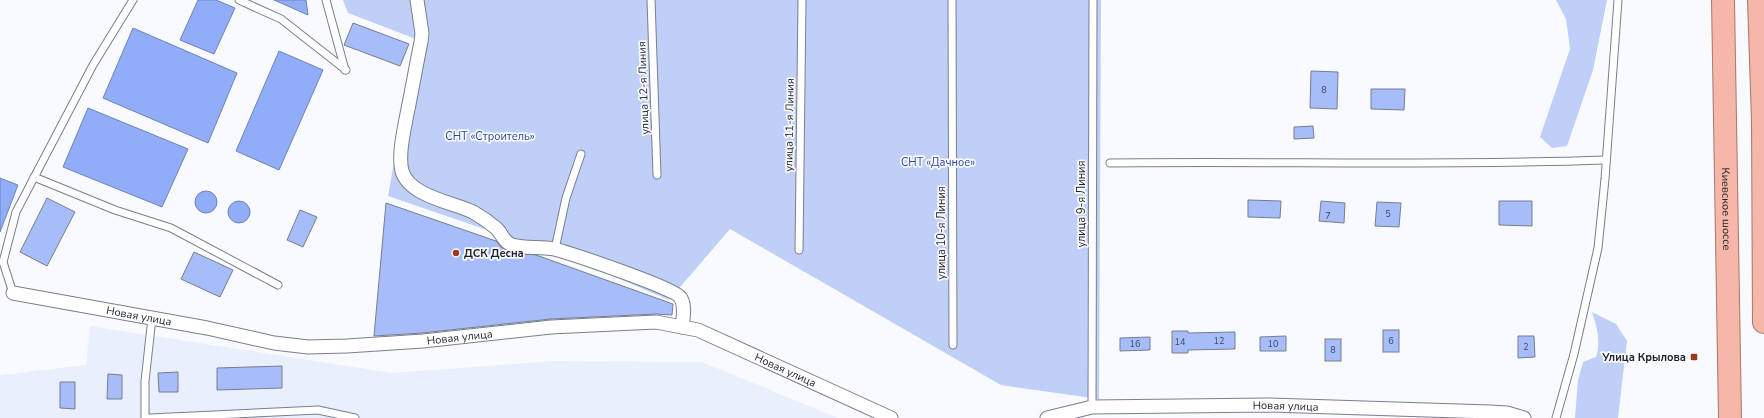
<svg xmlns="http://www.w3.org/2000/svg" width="1764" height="418" viewBox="0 0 1764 418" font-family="'Nunito Sans',sans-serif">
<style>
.built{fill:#eaeffd}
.green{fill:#bfcff7}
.water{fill:#91adf8;stroke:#6f83b9}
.building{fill:#a6bdfa;stroke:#777d8b}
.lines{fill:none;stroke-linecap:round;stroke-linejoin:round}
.service-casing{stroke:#797f8d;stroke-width:9}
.minor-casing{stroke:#797f8d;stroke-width:15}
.trunk-casing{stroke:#a9766d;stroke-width:24}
.service{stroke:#fff;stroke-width:7}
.minor{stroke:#fff;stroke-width:13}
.trunk{stroke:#f6b6a8;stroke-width:22}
.poi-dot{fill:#a03620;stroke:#f9fafe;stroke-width:1.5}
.labels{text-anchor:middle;stroke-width:3.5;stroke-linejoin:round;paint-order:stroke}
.number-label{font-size:9px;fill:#41485c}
.street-label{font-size:11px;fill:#1f2127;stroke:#f9fafe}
.park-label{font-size:11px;fill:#30479e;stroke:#f9fafe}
.poi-label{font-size:11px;font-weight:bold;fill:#1f2127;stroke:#f9fafe;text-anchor:start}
</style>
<rect width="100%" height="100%" fill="#f9fafe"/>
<!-- built -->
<polygon class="built" points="90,326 392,373 554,361 702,362 838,418 0,418 0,375 86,365"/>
<!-- green -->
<g class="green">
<polygon points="343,0 1101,0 1099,399 1001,385 730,229 669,300 578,261 388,196 416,39 348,13"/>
<polygon points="1556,0 1607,0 1593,70 1567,146 1552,148 1540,137 1570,49 1566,19"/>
<path d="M1592 312 1616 324 1627 341 1618 418H1575L1578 380 1583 362 1596 357C1601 342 1597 327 1592 312Z"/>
</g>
<!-- water -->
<g class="water">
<polygon points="198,0 216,0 235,8 214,54 180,40"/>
<polygon points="274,0 306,0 308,15"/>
<polygon points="133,28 237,73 208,143 103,98"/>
<polygon points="279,51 323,70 279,170 236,151"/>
<polygon points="88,108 188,149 162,207 63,167"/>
<polygon points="0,178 18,185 0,232"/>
<circle cx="206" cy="202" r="11"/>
<circle cx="239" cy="212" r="11"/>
</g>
<!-- building -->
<g class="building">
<polygon points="353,23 409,44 400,66 344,45"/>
<polygon points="1311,71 1338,72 1337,109 1310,108"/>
<polygon points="1371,89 1405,89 1404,110 1371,109"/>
<polygon points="1313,126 1314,138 1294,139 1294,127"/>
<polygon points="47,198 75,212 47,266 20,252"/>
<polygon points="1248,200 1281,201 1280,218 1248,217"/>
<polygon points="1321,201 1345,203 1344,223 1319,221"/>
<polygon points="1499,201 1532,201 1532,226 1499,225"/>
<polygon points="1377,202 1401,203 1399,227 1375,226"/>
<polygon points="386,203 496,241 502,248 509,252 536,255 673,304 672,315 656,314 551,319 422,333 374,336"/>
<polygon points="300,210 317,217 303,247 287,240"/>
<polygon points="194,252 233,270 220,297 181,279"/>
<rect x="1383" y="330" width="16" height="22"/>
<polygon points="1172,331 1188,331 1188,333 1235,332 1235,349 1188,350 1188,353 1172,353"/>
<polygon points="1286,336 1286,351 1260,351 1260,337"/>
<polygon points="1518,336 1534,336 1535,357 1518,358"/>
<polygon points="1150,337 1150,350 1120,351 1120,338"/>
<rect x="1325" y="339" width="16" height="22"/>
<polygon points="282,366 282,388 217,390 217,368"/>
<polygon points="178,372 178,392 159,392 158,373"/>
<polygon points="108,374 122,375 122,399 107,399"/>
<polygon points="60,382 75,382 75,409 60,408"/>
</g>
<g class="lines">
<defs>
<g id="service">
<polyline points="239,0 281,19 346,70"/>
<polyline points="326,0 345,70"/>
<polyline points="651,0 657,175"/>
<polyline points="952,0 953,345"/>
<path d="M1110 163C1275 161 1441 166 1606 160"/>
<polyline points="34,177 115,210 171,228 278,285"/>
<polyline points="555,249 566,198 581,154"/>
<polyline points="799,250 802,0"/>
<polyline points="13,293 3,262 16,212 93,65 133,0"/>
<polyline points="1092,407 1093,0"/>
<polyline points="145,418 145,381 152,318"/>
<polyline points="150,418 318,410 355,418"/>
<polyline points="1556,418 1574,354 1598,248 1605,179 1618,0"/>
</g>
<g id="minor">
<path d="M417 0 422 33 421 42C416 66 412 90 407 114 404 130 398 155 402 171 409 196 452 202 473 212 480 216 489 222 496 228 502 233 503 242 512 245 526 249 540 246 554 249 570 253 674 288 680 297 686 305 683 318 682 327"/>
<path id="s1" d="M13 293 207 328 274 343 308 347 347 346 423 341 551 327 656 322 698 330 891 418"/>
<path id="s2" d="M1047 418 1092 407 1268 405 1490 412 1507 413 1524 418"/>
</g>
<g id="trunk">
<path id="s3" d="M1723 0 1730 418"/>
<polyline points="1759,0 1763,121 1764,322"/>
</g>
</defs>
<!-- service casing -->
<use href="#service" class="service-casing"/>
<!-- minor casing -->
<use href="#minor" class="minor-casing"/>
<!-- trunk casing -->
<use href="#trunk" class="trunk-casing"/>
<!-- service -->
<use href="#service" class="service"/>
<!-- minor -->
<use href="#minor" class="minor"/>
<!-- trunk -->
<use href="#trunk" class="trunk"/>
</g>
<!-- markers -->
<g class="poi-dot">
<circle cx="456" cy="253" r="4"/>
<rect x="1690" y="353" width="8" height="8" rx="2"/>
</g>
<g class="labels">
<!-- number labels -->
<g class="number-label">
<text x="1324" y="93">8</text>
<text x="1388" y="217">5</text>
<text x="1328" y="219">7</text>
<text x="1219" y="344">12</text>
<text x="1391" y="344">6</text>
<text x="1180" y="345">14</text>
<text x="1135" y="347">16</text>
<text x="1273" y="347">10</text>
<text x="1526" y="350">2</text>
<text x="1333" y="353">8</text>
</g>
<!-- street labels -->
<g class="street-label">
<text transform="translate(643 88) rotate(-92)" y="4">улица 12-я Линия</text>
<text transform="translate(789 125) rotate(-89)" y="4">улица 11-я Линия</text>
<text transform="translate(1081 204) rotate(-90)" y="4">улица 9-я Линия</text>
<text dy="4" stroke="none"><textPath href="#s3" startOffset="209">Киевское шоссе</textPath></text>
<text transform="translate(941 233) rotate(-90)" y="4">улица 10-я Линия</text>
<text dy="4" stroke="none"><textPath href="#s1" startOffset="128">Новая улица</textPath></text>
<text dy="4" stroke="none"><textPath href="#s1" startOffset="452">Новая улица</textPath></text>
<text dy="4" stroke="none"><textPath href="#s1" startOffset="788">Новая улица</textPath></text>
<text dy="4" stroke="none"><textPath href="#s2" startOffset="240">Новая улица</textPath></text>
</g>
<!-- park labels -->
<g class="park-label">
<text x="490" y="140">СНТ «Строитель»</text>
<text x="938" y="166">СНТ «Дачное»</text>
</g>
<!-- poi labels -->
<g class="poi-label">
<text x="464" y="257">ДСК Десна</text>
<text x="1686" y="361" text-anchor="end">Улица Крылова</text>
</g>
</g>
</svg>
